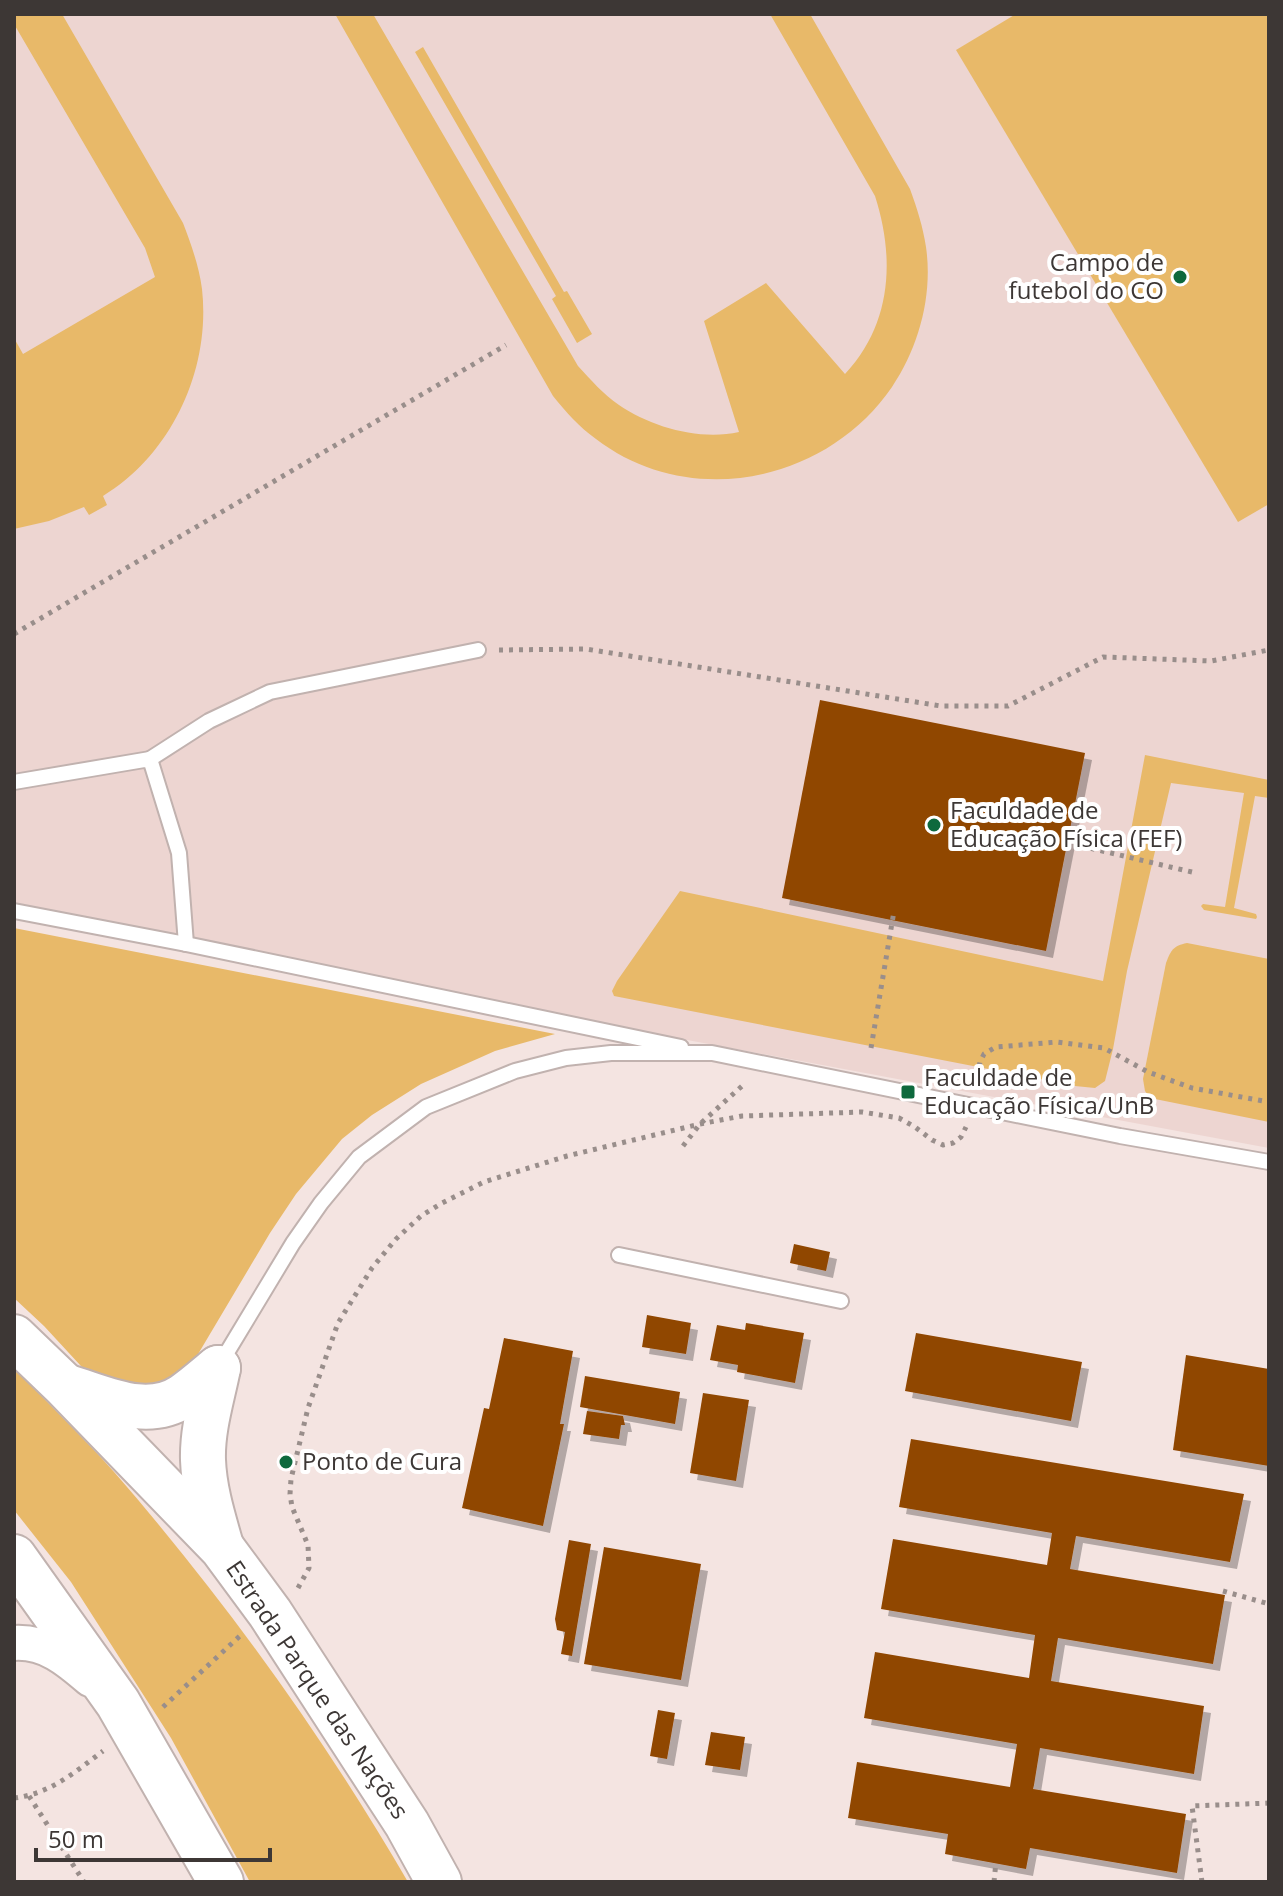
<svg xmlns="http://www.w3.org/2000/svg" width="1283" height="1896" viewBox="0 0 1283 1896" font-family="'Open Sans',sans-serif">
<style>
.built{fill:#edd5d1}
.green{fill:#e8b969}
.building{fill:#904700;filter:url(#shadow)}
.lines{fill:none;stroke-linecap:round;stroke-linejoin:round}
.service-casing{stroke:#c1b2af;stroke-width:18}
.tertiary-casing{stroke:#c1b2af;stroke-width:38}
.trunk-casing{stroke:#c1b2af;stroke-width:48}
.path{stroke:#998e8b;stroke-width:5;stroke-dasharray:4 6;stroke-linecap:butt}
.service{stroke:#fff;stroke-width:14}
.tertiary{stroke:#fff;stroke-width:34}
.trunk{stroke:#fff;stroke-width:44}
.poi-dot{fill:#0e693d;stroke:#fff;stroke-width:3}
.labels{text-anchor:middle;stroke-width:8;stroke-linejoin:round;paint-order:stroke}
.poi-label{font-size:24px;fill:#3d3735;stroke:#fff;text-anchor:start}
.street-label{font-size:24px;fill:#3d3735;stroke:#fff}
</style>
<defs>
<filter id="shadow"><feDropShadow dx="7" dy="7" stdDeviation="0" flood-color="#0004"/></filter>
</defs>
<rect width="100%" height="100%" fill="#f4e4e1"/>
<!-- built -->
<polygon class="built" points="14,14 1269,14 1269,1148 14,915"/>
<!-- green -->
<g class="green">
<path d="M14 14H62L183 223C191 244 199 266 202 289 211 369 172 454 103 496L107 505 89 515 84 507 49 521 14 529V338L23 354 155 277 145 248 14 24Z"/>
<path d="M335 14H373L578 366C591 380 603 394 619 405 651 427 700 441 739 432L704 321 766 283 845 374C892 324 895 258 875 196L770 14H810L910 189C917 208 923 227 926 247 933 295 919 347 892 387 827 482 690 511 596 439 579 427 566 412 553 396Z"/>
<polygon points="1016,14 1269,14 1269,504 1238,522 956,50"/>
<polygon points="423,47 564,292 567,291 592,334 577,343 552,299 556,296 415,52"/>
<polygon points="1145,755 1269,780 1269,798 1255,796 1234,908 1256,914 1257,917 1256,919 1204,910 1201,906 1203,904 1225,907 1244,793 1171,783 1127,971 1113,1049 1105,1081 1095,1088 1075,1086 614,996 612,991 617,981 680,891 1103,981"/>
<polygon points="14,928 555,1034 495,1051 421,1084 372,1115 342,1139 296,1194 270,1233 191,1366 155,1389 92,1378 44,1326 14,1298"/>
<path d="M1187 943 1269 959V1122L1150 1098 1145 1091 1143 1079 1166 963C1171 950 1173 946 1187 943Z"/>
<path d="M14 1368C48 1403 83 1437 115 1473 225 1600 324 1737 408 1882H250L171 1738 71 1582 14 1510Z"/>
</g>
<!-- building -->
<g class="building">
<polygon points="820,700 1085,753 1046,951 782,898"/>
<polygon points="794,1244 830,1252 826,1271 790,1263"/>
<polygon points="647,1315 691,1323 686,1354 642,1347"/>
<polygon points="746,1323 804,1333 795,1383 737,1372 738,1365 710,1360 717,1325 745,1330"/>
<polygon points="916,1333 1082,1362 1071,1421 905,1391"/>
<polygon points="504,1338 573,1351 560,1424 564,1424 543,1526 462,1508 484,1408 489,1409"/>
<polygon points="1186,1355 1269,1369 1269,1466 1173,1450"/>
<polygon points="585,1376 680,1392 675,1424 580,1407"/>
<polygon points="703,1393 749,1400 736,1481 690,1473"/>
<polygon points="587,1411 623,1416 625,1425 621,1425 619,1439 583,1434"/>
<polygon points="911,1439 1244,1494 1230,1562 1076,1536 1070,1569 1225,1595 1213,1664 1058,1638 1051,1681 1204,1706 1194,1774 1040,1748 1034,1785 1033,1789 1186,1814 1177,1873 1030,1848 1026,1869 945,1854 948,1834 848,1818 857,1762 1010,1787 1017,1744 864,1718 875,1652 1029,1678 1035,1635 881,1609 893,1539 1047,1565 1052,1533 899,1507"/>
<polygon points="569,1540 591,1544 572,1656 561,1654 565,1632 557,1630 555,1619"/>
<polygon points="604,1547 701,1564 681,1680 584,1664"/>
<polygon points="658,1710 675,1713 667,1759 650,1756"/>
<polygon points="711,1732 745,1737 740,1770 705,1765"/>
</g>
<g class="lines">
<defs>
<g id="service">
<polyline points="150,759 209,721 270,692 478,650"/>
<polyline points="14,782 150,759 179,853 186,944"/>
<polyline points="14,911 186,944 681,1047"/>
<polyline points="619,1255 841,1301"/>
<polyline points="220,1364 293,1243 321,1203 359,1157 426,1107 515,1071 566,1058 611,1053 712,1053 1120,1136 1269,1162"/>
</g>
<path id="tertiary" d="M14 1643C46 1641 68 1660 90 1679"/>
<g id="trunk">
<polyline points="14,1337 65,1386 222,1548 270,1613 364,1758 407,1824 439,1882"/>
<path d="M218 1368C212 1398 202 1429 203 1460 204 1489 213 1518 221 1546"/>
<path d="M68 1387C105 1398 147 1420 183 1396 195 1388 207 1377 218 1368"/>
<polyline points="14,1557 118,1703 221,1882"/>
</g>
</defs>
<!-- service casing -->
<use href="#service" class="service-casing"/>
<!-- tertiary casing -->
<use href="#tertiary" class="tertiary-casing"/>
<!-- trunk casing -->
<use href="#trunk" class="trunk-casing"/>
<!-- path -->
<g class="path">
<polyline points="14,634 506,345"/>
<polyline points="499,650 586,649 941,706 1008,706 1103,657 1211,661 1269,650"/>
<polyline points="1081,846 1196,873"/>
<polyline points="871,1048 894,911"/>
<polyline points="975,1086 980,1062 984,1054 996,1047 1057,1042 1104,1048 1148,1072 1192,1088 1269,1102"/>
<polyline points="683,1146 700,1124 742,1086"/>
<polyline points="298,1588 309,1568 308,1545 292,1507 290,1494 291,1479 308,1408 338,1323 372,1268 396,1239 421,1216 442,1203 484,1182 567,1156 700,1124 742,1116 862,1112 899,1118 915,1127 932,1140 943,1145 953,1143 961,1137 966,1127"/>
<polyline points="1223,1591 1269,1604"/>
<polyline points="163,1707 241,1635"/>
<polyline points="29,1796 84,1882"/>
<path d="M14 1798C50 1794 75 1772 103 1751"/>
<polyline points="994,1882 996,1862"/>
<polyline points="1202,1882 1192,1806 1269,1803"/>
</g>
<!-- service -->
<use href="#service" class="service"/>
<!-- tertiary -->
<use href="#tertiary" class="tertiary"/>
<!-- trunk -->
<use href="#trunk" class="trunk"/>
</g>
<!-- markers -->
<g class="poi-dot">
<circle cx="1180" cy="277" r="8"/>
<circle cx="934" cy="825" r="8"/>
<rect x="900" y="1084" width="16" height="16" rx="4"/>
<circle cx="286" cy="1462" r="8"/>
</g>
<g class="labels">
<!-- poi labels -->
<g class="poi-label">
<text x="1164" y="271" text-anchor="end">Campo de<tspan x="1164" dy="28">futebol do CO</tspan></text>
<text x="950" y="819">Faculdade de<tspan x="950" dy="28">Educação Física (FEF)</tspan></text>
<text x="924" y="1086">Faculdade de<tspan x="924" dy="28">Educação Física/UnB</tspan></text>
<text x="302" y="1470">Ponto de Cura</text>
</g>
<!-- street labels -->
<g class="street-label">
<text transform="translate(317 1690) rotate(56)" y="8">Estrada Parque das Nações</text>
</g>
</g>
<!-- border -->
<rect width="1283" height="1896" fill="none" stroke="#3d3735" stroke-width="32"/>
<!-- scale -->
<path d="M36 1848v12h234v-12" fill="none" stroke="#3d3735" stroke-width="4"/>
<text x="48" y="1848" font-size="24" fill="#3d3735" stroke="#ffffff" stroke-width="6" paint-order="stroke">50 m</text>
</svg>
